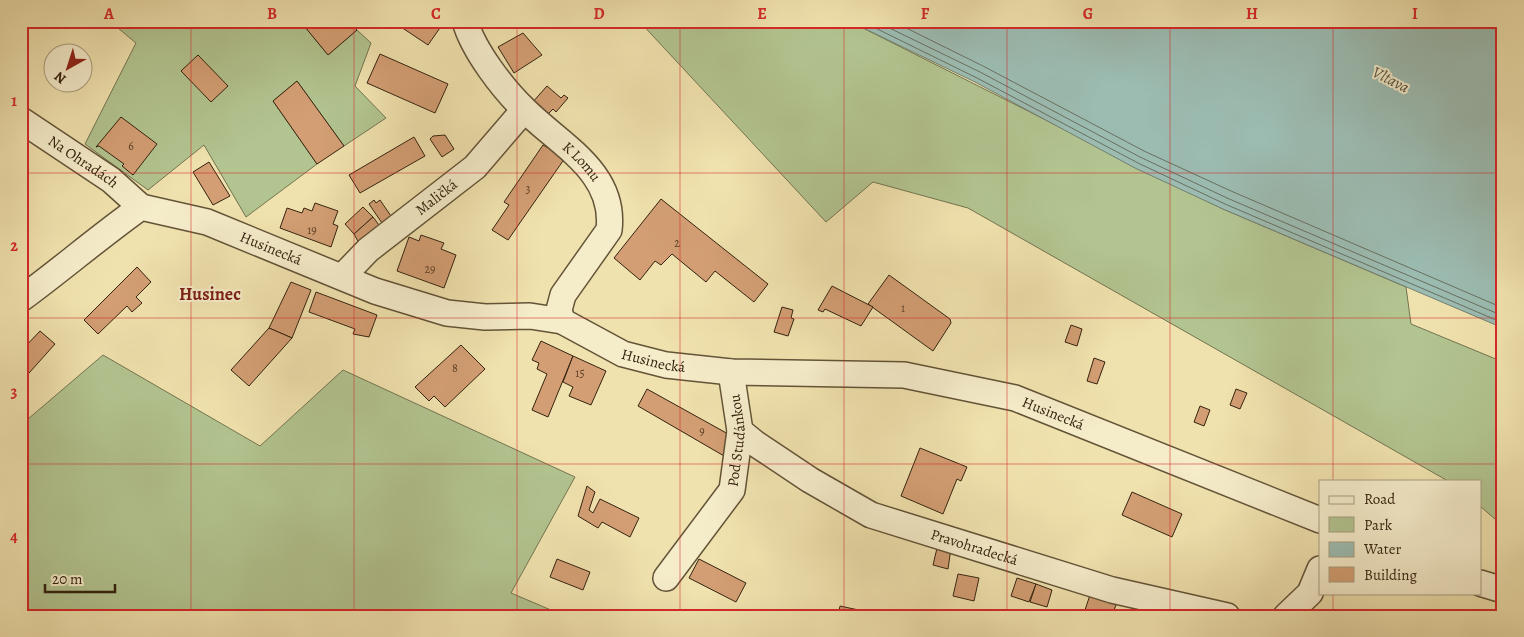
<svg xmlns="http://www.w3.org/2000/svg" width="1524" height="637" viewBox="0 0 1524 637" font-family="Alegreya,serif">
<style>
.green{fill:#b2c490;stroke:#737450}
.water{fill:#9cbcb2;stroke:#727f71}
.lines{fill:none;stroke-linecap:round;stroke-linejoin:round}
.shore{stroke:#687060;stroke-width:1}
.building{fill:#d39e73;stroke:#34230f}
.minor-casing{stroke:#635337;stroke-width:28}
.minor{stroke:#f5ecca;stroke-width:25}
.grid{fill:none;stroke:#d62828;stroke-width:1;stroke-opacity:0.55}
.labels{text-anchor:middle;stroke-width:4;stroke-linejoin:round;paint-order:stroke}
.number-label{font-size:12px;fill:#5c4228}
.street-label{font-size:15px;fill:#34230f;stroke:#f5ecca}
.water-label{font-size:16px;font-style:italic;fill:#535140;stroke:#f5ecca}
.quarter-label{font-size:18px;font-weight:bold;fill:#7a1f14;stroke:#f5ecca}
.neatline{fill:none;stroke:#d62828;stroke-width:2}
.grid-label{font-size:16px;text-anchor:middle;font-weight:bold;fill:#d62828}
</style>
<rect width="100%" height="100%" fill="#f0e2ae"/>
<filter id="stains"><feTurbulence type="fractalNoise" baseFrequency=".004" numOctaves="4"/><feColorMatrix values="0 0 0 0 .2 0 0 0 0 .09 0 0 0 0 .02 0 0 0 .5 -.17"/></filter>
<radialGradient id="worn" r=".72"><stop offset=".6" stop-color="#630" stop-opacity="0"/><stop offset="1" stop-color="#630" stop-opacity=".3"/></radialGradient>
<!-- green -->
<g class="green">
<polygon points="113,21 312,21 305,27 328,55 357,30 371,43 355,86 386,118 344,146 297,81 273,101 317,164 246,217 204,145 148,190 85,144 136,43 112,23"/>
<polygon points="639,21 849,21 1223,209 1406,287 1411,324 1503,362 1503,526 1480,506 1480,481 1448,481 968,208 873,182 826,222"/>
<polygon points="103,355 260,446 343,370 575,477 511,593 565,616 21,616 21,425"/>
</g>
<!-- water -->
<polygon class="water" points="849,21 1503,21 1503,328 1223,209 1135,168 975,82"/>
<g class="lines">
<!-- shore -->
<g class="shore">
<polyline points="861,21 977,78 1138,163 1225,204 1503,323"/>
<polyline points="875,21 980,72 1140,157 1227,198 1503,316"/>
<polyline points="892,21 983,66 1144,151 1231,191 1503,308"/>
</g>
</g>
<!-- building -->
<g class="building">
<polygon points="312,21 349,21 357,30 328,55 305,27"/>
<polygon points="401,21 437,21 442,25 428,45 398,25"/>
<polygon points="523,33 542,55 514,73 498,47"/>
<polygon points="380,54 448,84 435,113 367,83"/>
<polygon points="198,55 228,86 211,102 181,71"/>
<polygon points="297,81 344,146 317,164 273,101"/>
<polygon points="547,86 561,98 564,95 568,98 556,112 553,109 545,117 531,104"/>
<polygon points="121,117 157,144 133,175 122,166 124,164 99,146 96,147"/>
<polygon points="445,135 454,149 442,157 430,139 433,136"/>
<polygon points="414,137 425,156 360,193 349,175"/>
<polygon points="543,145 565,158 508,240 492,230 509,205 504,202"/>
<polygon points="209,162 230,196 213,205 193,172"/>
<polygon points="661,199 768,284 754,302 715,271 706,282 672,254 661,265 655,261 640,280 614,258"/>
<polygon points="374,200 376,203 380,200 393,219 384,226 369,204"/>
<polygon points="315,203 338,211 333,224 338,226 331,247 280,228 287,208 302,213 304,208 312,211"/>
<polygon points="363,207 373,217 354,234 345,224"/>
<polygon points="373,217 382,229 360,245 354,234"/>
<polygon points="421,235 444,243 441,249 456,255 444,288 397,271 409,237 419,241"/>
<polygon points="137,267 151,282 136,297 142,303 132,312 127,306 98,334 84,320"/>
<polygon points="889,275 950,319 951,323 933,351 868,304"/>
<polygon points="291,282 311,290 292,338 269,328"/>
<polygon points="832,286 873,307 861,326 825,309 823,312 818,310"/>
<polygon points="316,292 377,315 369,337 353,334 355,329 309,312"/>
<polygon points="782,307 793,310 791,318 794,319 788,336 774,332"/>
<polygon points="1071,325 1082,329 1077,346 1065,342"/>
<polygon points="269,328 292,338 249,386 231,370"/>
<polygon points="40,331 55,344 21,382 21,347 23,349"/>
<polygon points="541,341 573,356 548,417 532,410 547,374 537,369 539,363 532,360"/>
<polygon points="461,345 485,369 445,407 434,396 429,401 415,387"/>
<polygon points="573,356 606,371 591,405 569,396 573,387 563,382"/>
<polygon points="1094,358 1105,362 1097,384 1087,381"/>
<polygon points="647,389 730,435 731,460 638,406"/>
<polygon points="1236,389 1247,393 1240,409 1230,405"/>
<polygon points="1200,406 1210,410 1204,426 1194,422"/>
<polygon points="920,448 967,467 961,481 957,479 943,514 901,496"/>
<polygon points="587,486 595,492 589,510 593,513 600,499 639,518 630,537 602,522 598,528 578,516"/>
<polygon points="1132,492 1182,514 1172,537 1122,515"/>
<polygon points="938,544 951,548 948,569 933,565"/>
<polygon points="557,559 590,572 583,590 550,577"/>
<polygon points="699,559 746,583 736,602 689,578"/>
<polygon points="958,574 979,578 974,601 953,596"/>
<polygon points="1017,578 1036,584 1029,602 1011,596"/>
<polygon points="1036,584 1052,590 1047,607 1030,602"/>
<polygon points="1090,595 1117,602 1112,616 1083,616"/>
<polygon points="840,606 868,612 867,616 838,616"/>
</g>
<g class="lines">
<defs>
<g id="minor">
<path id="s1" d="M465 21C473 50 503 89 525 110 560 145 616 172 609 230L563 295 559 310 562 321"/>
<path id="s2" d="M21 120 111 180 141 207"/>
<path id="s3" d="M342 277 368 250 475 167 524 110"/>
<path id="s4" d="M21 299C62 269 100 236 141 207L207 222 375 291 447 313 485 317 530 316 562 321 623 354 666 365 731 372 904 375 1015 398 1320 520"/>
<path id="s5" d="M740 431 756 444 810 480 871 515 1112 590 1227 616"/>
<path id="s6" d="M666 578 732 490 740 431 731 372"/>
<polyline points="1480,583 1503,590"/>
<polyline points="1286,616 1310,593 1320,569"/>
</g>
</defs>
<!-- minor casing -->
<use href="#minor" class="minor-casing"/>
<!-- minor -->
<use href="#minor" class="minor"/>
</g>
<!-- grid -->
<path class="grid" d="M191 21V616M354 21V616M517 21V616M680 21V616M844 21V616M1007 21V616M1170 21V616M1333 21V481M21 173H1503M21 318H1503M21 464H1503M1333 593V616"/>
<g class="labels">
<!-- number labels -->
<g class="number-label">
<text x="131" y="150">6</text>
<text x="528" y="193">3</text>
<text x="312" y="234">19</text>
<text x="677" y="247">2</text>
<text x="430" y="273">29</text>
<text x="903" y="312">1</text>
<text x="455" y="372">8</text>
<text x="580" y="377">15</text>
<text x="702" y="435">9</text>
</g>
<!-- street labels -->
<g class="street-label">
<text dy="5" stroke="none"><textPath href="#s1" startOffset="185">K Lomu</textPath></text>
<text dy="5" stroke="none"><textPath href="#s2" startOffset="75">Na Ohradách</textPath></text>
<text dy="5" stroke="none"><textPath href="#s3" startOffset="124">Maličká</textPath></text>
<text dy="5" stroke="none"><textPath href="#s4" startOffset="288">Husinecká</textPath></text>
<text dy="5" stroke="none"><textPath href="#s4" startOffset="692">Husinecká</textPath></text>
<text dy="5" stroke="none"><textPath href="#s4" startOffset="1098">Husinecká</textPath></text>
<text dy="5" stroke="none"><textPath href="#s6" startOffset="160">Pod Studánkou</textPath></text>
<text dy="5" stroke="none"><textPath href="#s5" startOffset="264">Pravohradecká</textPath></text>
</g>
<!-- water labels -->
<g class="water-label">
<text transform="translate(1391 79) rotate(27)" y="6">Vltava</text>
</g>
<!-- quarter labels -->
<g class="quarter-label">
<text x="210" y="300">Husinec</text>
</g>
</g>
<!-- margin -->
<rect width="1524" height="637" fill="none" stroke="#f0e2ae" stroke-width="55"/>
<!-- legend -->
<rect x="1319" y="480" width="162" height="115" fill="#f5ecca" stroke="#a89c7f"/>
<rect x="1329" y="496" width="25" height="8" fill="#f5ecca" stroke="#a89c7f"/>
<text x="1364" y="504" font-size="15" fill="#34230f">Road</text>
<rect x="1329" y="517" width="25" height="15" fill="#b2c490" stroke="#a89c7f"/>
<text x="1364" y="530" font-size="15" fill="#34230f">Park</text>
<rect x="1329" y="542" width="25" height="15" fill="#9cbcb2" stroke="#a89c7f"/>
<text x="1364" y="554" font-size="15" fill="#34230f">Water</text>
<rect x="1329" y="567" width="25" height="15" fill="#d39e73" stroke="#a89c7f"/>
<text x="1364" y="580" font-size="15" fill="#34230f">Building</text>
<!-- north arrow -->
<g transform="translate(68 68) rotate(219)"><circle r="24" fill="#f5ecca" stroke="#a89c7f"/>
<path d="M0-4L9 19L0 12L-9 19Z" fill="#8f2418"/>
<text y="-8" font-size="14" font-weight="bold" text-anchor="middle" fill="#34230f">N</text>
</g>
<!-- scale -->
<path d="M45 584v8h70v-8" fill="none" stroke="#34230f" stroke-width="2.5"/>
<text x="52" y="584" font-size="15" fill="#34230f" stroke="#f5ecca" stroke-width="4" paint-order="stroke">20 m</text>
<rect x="28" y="28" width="1468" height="582" class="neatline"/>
<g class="grid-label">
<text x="109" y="19">A</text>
<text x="272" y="19">B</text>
<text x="436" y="19">C</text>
<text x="599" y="19">D</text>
<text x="762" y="19">E</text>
<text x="925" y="19">F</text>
<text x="1088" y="19">G</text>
<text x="1252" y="19">H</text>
<text x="1415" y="19">I</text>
<text x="14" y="106">1</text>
<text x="14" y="251">2</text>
<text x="14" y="397">3</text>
<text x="14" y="542">4</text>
</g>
<rect width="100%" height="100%" filter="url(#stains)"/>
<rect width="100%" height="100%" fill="url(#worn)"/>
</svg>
